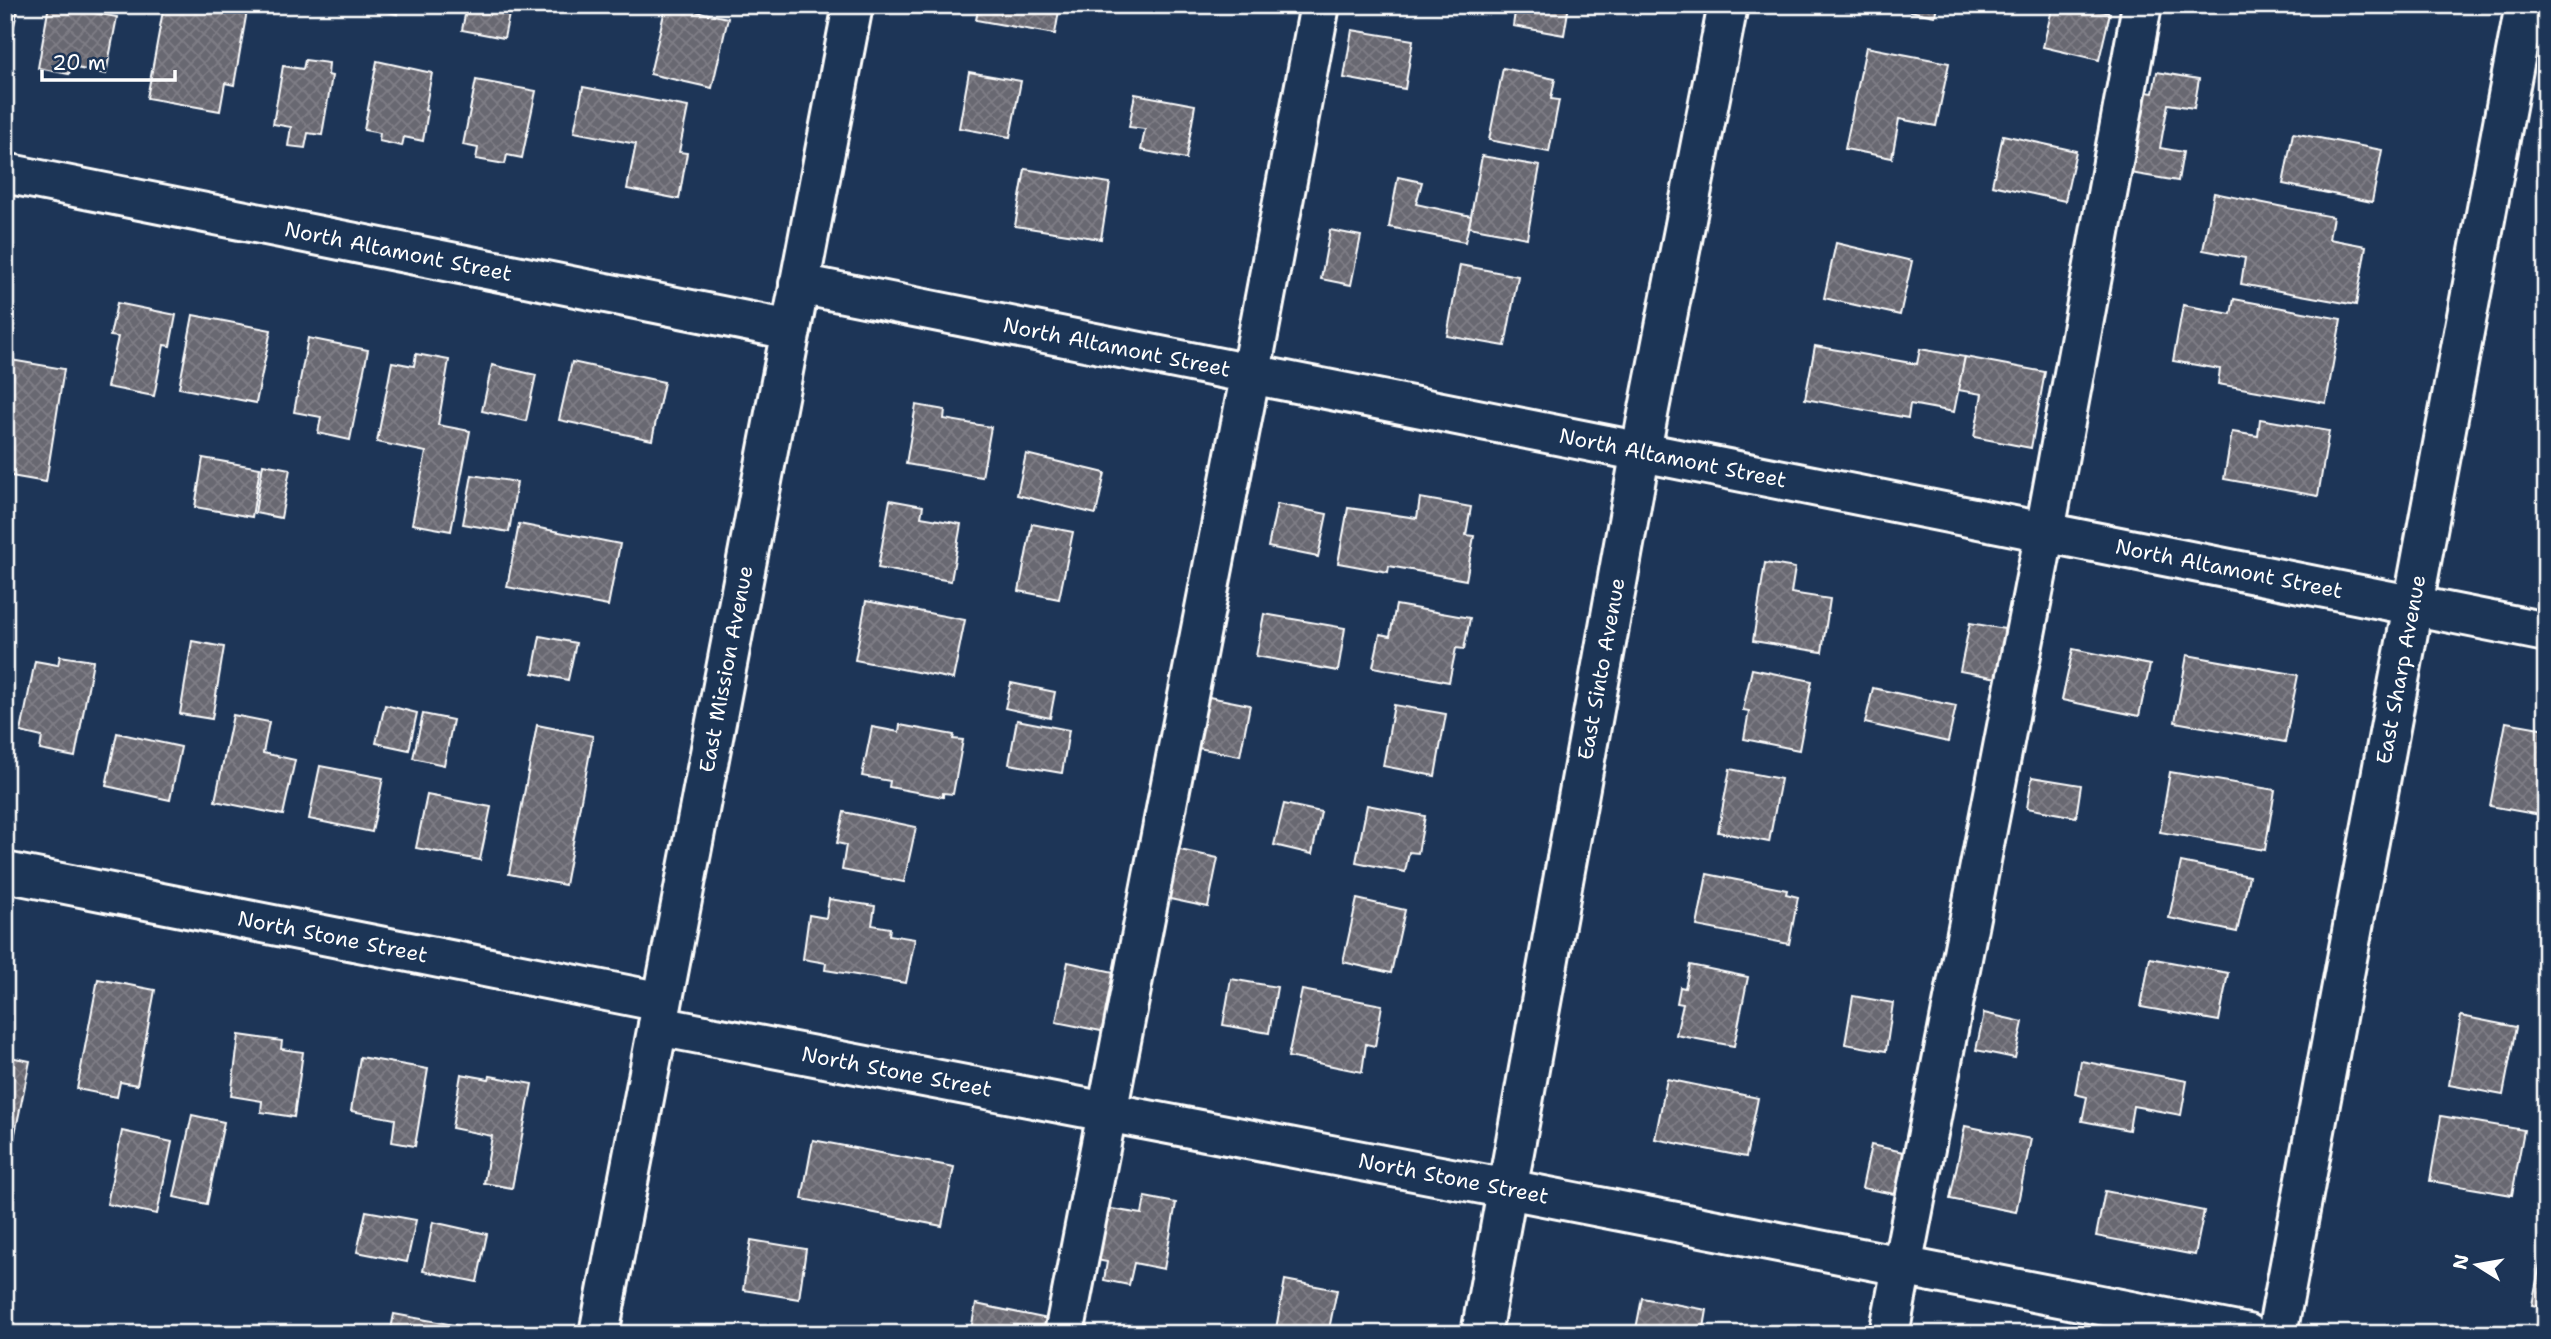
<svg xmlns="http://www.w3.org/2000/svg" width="2551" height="1339" viewBox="0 0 2551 1339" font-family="'Shantell Sans',sans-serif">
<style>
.building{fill:url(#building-cross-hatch);stroke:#fff;stroke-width:2}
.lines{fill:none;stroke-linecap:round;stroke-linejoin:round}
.minor-casing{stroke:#fff;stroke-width:44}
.major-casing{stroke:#fff;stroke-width:44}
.minor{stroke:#1d3557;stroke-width:38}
.major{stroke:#1d3557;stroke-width:38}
.labels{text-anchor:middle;stroke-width:5;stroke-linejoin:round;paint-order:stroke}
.street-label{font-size:21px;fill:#fff;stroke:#1d3557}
</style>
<defs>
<pattern id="building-cross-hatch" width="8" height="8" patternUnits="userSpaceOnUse" patternTransform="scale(1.75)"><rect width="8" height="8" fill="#686771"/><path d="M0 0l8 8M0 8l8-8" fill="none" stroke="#7f7e86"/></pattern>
</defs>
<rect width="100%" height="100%" fill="#1d3557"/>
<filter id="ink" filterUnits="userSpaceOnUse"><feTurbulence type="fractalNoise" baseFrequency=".0143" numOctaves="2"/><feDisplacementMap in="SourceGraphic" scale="14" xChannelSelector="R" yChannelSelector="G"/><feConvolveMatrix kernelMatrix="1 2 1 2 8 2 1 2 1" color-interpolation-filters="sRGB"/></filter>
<g filter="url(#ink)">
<!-- building -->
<g class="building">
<polygon points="5,5 19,5 8,50 5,50"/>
<polygon points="49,5 117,17 106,74 71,67 69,74 38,68"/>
<polygon points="164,5 248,5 234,85 225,83 220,111 147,98"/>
<polygon points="358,5 399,5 397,14"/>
<polygon points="467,5 511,5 504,38 462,30"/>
<polygon points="666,5 728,18 712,88 650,74"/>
<polygon points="979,5 1060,5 1055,34 976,20"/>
<polygon points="1516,5 1569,5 1564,35 1513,26"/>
<polygon points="1879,5 1937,5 1935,16"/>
<polygon points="2053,5 2075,5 2110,13 2099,60 2043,47"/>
<polygon points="1352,30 1413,40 1405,89 1344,78"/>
<polygon points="1866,47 1949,63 1936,126 1899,119 1892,158 1845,149"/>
<polygon points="305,60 329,63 328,75 332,76 322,135 308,133 305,148 288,146 291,127 273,124 283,66 303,69"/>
<polygon points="377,61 432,73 425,110 428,111 423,141 404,137 402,146 379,141 380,133 364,130"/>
<polygon points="1503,68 1555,79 1551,99 1559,100 1549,152 1489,140"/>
<polygon points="969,72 1021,81 1010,137 959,128"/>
<polygon points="2157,72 2199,79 2194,108 2168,104 2160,148 2183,152 2178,181 2124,172 2139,91 2153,93"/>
<polygon points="476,80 536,91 522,158 507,155 505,164 476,159 478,148 463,145"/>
<polygon points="583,87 688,107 679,152 687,153 679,199 627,189 636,144 574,132"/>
<polygon points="1135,94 1195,105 1186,159 1141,150 1145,129 1129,127"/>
<polygon points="2293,133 2382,150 2372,202 2283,184"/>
<polygon points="2003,135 2076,151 2065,201 1992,185"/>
<polygon points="1482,156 1540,166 1527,238 1469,227"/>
<polygon points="1025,169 1110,183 1101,239 1015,226"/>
<polygon points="1398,177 1422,182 1416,204 1471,216 1465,242 1389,227"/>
<polygon points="2214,193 2333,217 2329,239 2366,246 2356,305 2241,284 2245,258 2203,250"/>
<polygon points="1330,230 1361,236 1351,285 1321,279"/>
<polygon points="1836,243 1912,261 1900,315 1824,298"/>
<polygon points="1460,265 1518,276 1505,346 1447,336"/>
<polygon points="2234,299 2341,319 2326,403 2218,384 2220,369 2173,361 2183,305 2231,314"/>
<polygon points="117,303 176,315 170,346 164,345 154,396 107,387 118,337 110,336"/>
<polygon points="193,315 271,330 256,403 179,388"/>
<polygon points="308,338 368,350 350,440 318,433 321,417 294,412"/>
<polygon points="1815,346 1917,364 1920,349 1965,357 1954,412 1910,404 1908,418 1805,399"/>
<polygon points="416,354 449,360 438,425 470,431 451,531 412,524 426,452 377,442 392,362 414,366"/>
<polygon points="1965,357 2045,372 2031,448 1974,437 1982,394 1958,390"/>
<polygon points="5,359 64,369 46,482 5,475"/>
<polygon points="572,362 664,382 652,440 559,420"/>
<polygon points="492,365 536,375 526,421 482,411"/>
<polygon points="916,405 945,410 944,419 991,427 982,477 906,464"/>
<polygon points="2260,419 2329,431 2318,496 2224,479 2232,432 2258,436"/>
<polygon points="1026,454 1105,473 1096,514 1017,495"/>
<polygon points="203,458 260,468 252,517 195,507"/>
<polygon points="263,464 290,469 281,518 255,513"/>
<polygon points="472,475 517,482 509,532 463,524"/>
<polygon points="1420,498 1471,507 1466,535 1474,536 1466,580 1389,566 1388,572 1338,563 1348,508 1417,518"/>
<polygon points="890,500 923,506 921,517 961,524 951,581 878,568"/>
<polygon points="1277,504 1327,514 1318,557 1268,547"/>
<polygon points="519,524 620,544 608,606 507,587"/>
<polygon points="1032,524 1073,532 1059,599 1019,591"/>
<polygon points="1765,563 1795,568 1791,593 1830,599 1822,652 1753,641"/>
<polygon points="866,601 965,620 953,679 855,660"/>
<polygon points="1396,605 1470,618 1464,649 1456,648 1449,682 1373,667 1380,634 1390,636"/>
<polygon points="1264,614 1345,628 1338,671 1256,656"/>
<polygon points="1970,623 2005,629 1997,678 1960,671"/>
<polygon points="540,636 576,643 568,680 533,673"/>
<polygon points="192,641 224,647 212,719 180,714"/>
<polygon points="2073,649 2150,665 2139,716 2062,700"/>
<polygon points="2187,655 2298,675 2285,742 2175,722"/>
<polygon points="60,656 93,661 75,757 40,750 42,737 21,732 35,661 58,665"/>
<polygon points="1752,669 1812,681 1799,750 1744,739 1749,711 1743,710"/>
<polygon points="1011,683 1055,692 1050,718 1005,708"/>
<polygon points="1873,688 1956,706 1948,742 1865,723"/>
<polygon points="1204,696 1250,705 1240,756 1193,747"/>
<polygon points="385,705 417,713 409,750 376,743"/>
<polygon points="1394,705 1446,714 1435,776 1383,766"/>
<polygon points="423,714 453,720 444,765 413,758"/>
<polygon points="233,715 269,722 263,753 295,760 283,815 215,801"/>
<polygon points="1017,720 1069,730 1062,773 1009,764"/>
<polygon points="2506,722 2546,729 2546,816 2490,806"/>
<polygon points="537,725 593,736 565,885 509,874"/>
<polygon points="900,725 954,735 953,739 963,740 953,794 943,793 943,797 889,787 890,781 862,776 872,727 899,732"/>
<polygon points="117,733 181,747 170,800 106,786"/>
<polygon points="320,766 383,778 372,832 309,819"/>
<polygon points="1730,769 1781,779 1769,842 1718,832"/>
<polygon points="2170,772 2275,790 2265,850 2160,832"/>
<polygon points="2032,777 2081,785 2076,817 2027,808"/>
<polygon points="427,795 491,807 480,860 416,848"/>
<polygon points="1284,804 1321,812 1312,854 1274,845"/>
<polygon points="1367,805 1425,816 1418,853 1409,852 1405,872 1356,862"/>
<polygon points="844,812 916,827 904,882 842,870 846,845 837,843"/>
<polygon points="1175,849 1218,858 1208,907 1165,898"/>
<polygon points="2181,862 2249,876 2237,932 2169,918"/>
<polygon points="1707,874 1787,890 1786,894 1798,897 1789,944 1697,926"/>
<polygon points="829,899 875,906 872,925 890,928 889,935 915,939 906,983 825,970 826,963 803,959 809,915 826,918"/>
<polygon points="1357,899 1405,910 1391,973 1343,962"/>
<polygon points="2150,958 2228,973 2219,1021 2141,1007"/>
<polygon points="1068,962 1118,973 1106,1032 1056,1022"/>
<polygon points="1690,965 1748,977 1734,1046 1676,1035 1683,1004 1677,1003 1680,987 1685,988"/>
<polygon points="98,979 155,990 137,1085 120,1082 117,1097 77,1089"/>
<polygon points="1231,979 1277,987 1269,1033 1223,1025"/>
<polygon points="1302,990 1382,1005 1375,1046 1366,1044 1362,1072 1288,1057"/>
<polygon points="1853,996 1893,1003 1886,1051 1845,1044"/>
<polygon points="1984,1013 2023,1022 2015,1058 1976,1050"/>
<polygon points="2461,1016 2516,1027 2503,1095 2449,1085"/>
<polygon points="239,1035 282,1041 281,1049 303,1052 294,1117 261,1112 262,1101 231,1096"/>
<polygon points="5,1056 30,1061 6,1177 5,1177"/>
<polygon points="360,1057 428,1069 415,1146 392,1142 395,1119 351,1111"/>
<polygon points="2081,1061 2187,1081 2181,1115 2133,1106 2129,1130 2082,1121 2087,1097 2075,1094"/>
<polygon points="461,1074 489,1079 490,1076 532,1084 512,1188 484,1183 492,1136 452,1128"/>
<polygon points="1667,1079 1758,1098 1746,1157 1655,1139"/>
<polygon points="192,1115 224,1122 207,1204 174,1197"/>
<polygon points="2441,1116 2524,1130 2512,1195 2430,1181"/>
<polygon points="1965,1126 2031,1139 2016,1212 1950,1199"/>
<polygon points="122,1131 172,1142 157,1214 107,1204"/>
<polygon points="813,1140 954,1167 942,1226 802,1199"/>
<polygon points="1871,1145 1908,1153 1900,1195 1862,1188"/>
<polygon points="2105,1191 2204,1211 2195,1255 2096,1236"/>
<polygon points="1145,1197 1176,1203 1164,1269 1134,1263 1129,1285 1104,1280 1107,1262 1092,1259 1102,1212 1110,1213 1111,1209 1142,1214"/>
<polygon points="366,1211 416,1220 407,1262 357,1252"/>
<polygon points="433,1222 487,1234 477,1282 423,1271"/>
<polygon points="751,1240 806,1249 799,1299 743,1290"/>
<polygon points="2542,1254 2546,1255 2546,1308 2532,1305"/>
<polygon points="1285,1280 1337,1290 1328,1334 1275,1334"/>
<polygon points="1642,1298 1707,1310 1703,1334 1635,1334"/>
<polygon points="976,1304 1053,1320 1050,1334 970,1334"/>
<polygon points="394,1314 476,1329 475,1334 390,1334"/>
</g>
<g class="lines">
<defs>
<g id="minor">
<path id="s1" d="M5 173 791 330"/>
<path id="s2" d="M799 284 2546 632"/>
<path id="s3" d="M5 872 662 1002"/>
<path id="s4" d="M658 1026 1508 1189 2248 1334"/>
<polyline points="1064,1334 1251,372 1320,5"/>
<path id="s5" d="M1481 1334 1641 450 1728 5"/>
<polyline points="1889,1334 2045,531 2142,5"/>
<path id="s6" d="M2277 1334 2525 5"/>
</g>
<g id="major">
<path id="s7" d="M599 1334 853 5"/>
</g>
</defs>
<!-- minor casing -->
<use href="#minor" class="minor-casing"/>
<!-- major casing -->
<use href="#major" class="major-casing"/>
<!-- minor -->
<use href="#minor" class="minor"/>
<!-- major -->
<use href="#major" class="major"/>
</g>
</g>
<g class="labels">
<!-- street labels -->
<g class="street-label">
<text dy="7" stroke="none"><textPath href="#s1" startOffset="401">North Altamont Street</textPath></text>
<text dy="7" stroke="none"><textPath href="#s2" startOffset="324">North Altamont Street</textPath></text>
<text dy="7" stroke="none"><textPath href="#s2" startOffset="891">North Altamont Street</textPath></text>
<text dy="7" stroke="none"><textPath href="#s2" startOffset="1458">North Altamont Street</textPath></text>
<text dy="7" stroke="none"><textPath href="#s7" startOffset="677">East Mission Avenue</textPath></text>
<text dy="7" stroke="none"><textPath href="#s5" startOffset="676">East Sinto Avenue</textPath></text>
<text dy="7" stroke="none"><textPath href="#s6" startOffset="676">East Sharp Avenue</textPath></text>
<text dy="7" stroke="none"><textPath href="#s3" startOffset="334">North Stone Street</textPath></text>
<text dy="7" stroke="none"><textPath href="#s4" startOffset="243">North Stone Street</textPath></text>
<text dy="7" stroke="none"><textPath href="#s4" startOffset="810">North Stone Street</textPath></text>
</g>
</g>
<!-- margin -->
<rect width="2551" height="1339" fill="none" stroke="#1d3557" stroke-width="28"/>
<rect x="14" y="14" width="2523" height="1311" fill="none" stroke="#fff" stroke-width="2.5" filter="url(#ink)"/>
<!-- north arrow -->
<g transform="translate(2477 1265) rotate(281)" stroke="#1d3557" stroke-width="5" paint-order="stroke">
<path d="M0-5L12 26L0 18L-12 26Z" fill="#ffffff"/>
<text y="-10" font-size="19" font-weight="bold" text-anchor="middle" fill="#ffffff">N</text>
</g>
<!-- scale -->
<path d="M42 70v10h133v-10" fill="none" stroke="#ffffff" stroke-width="3.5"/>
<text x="52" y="70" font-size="21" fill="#ffffff" stroke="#1d3557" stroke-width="5" paint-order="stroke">20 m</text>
</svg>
